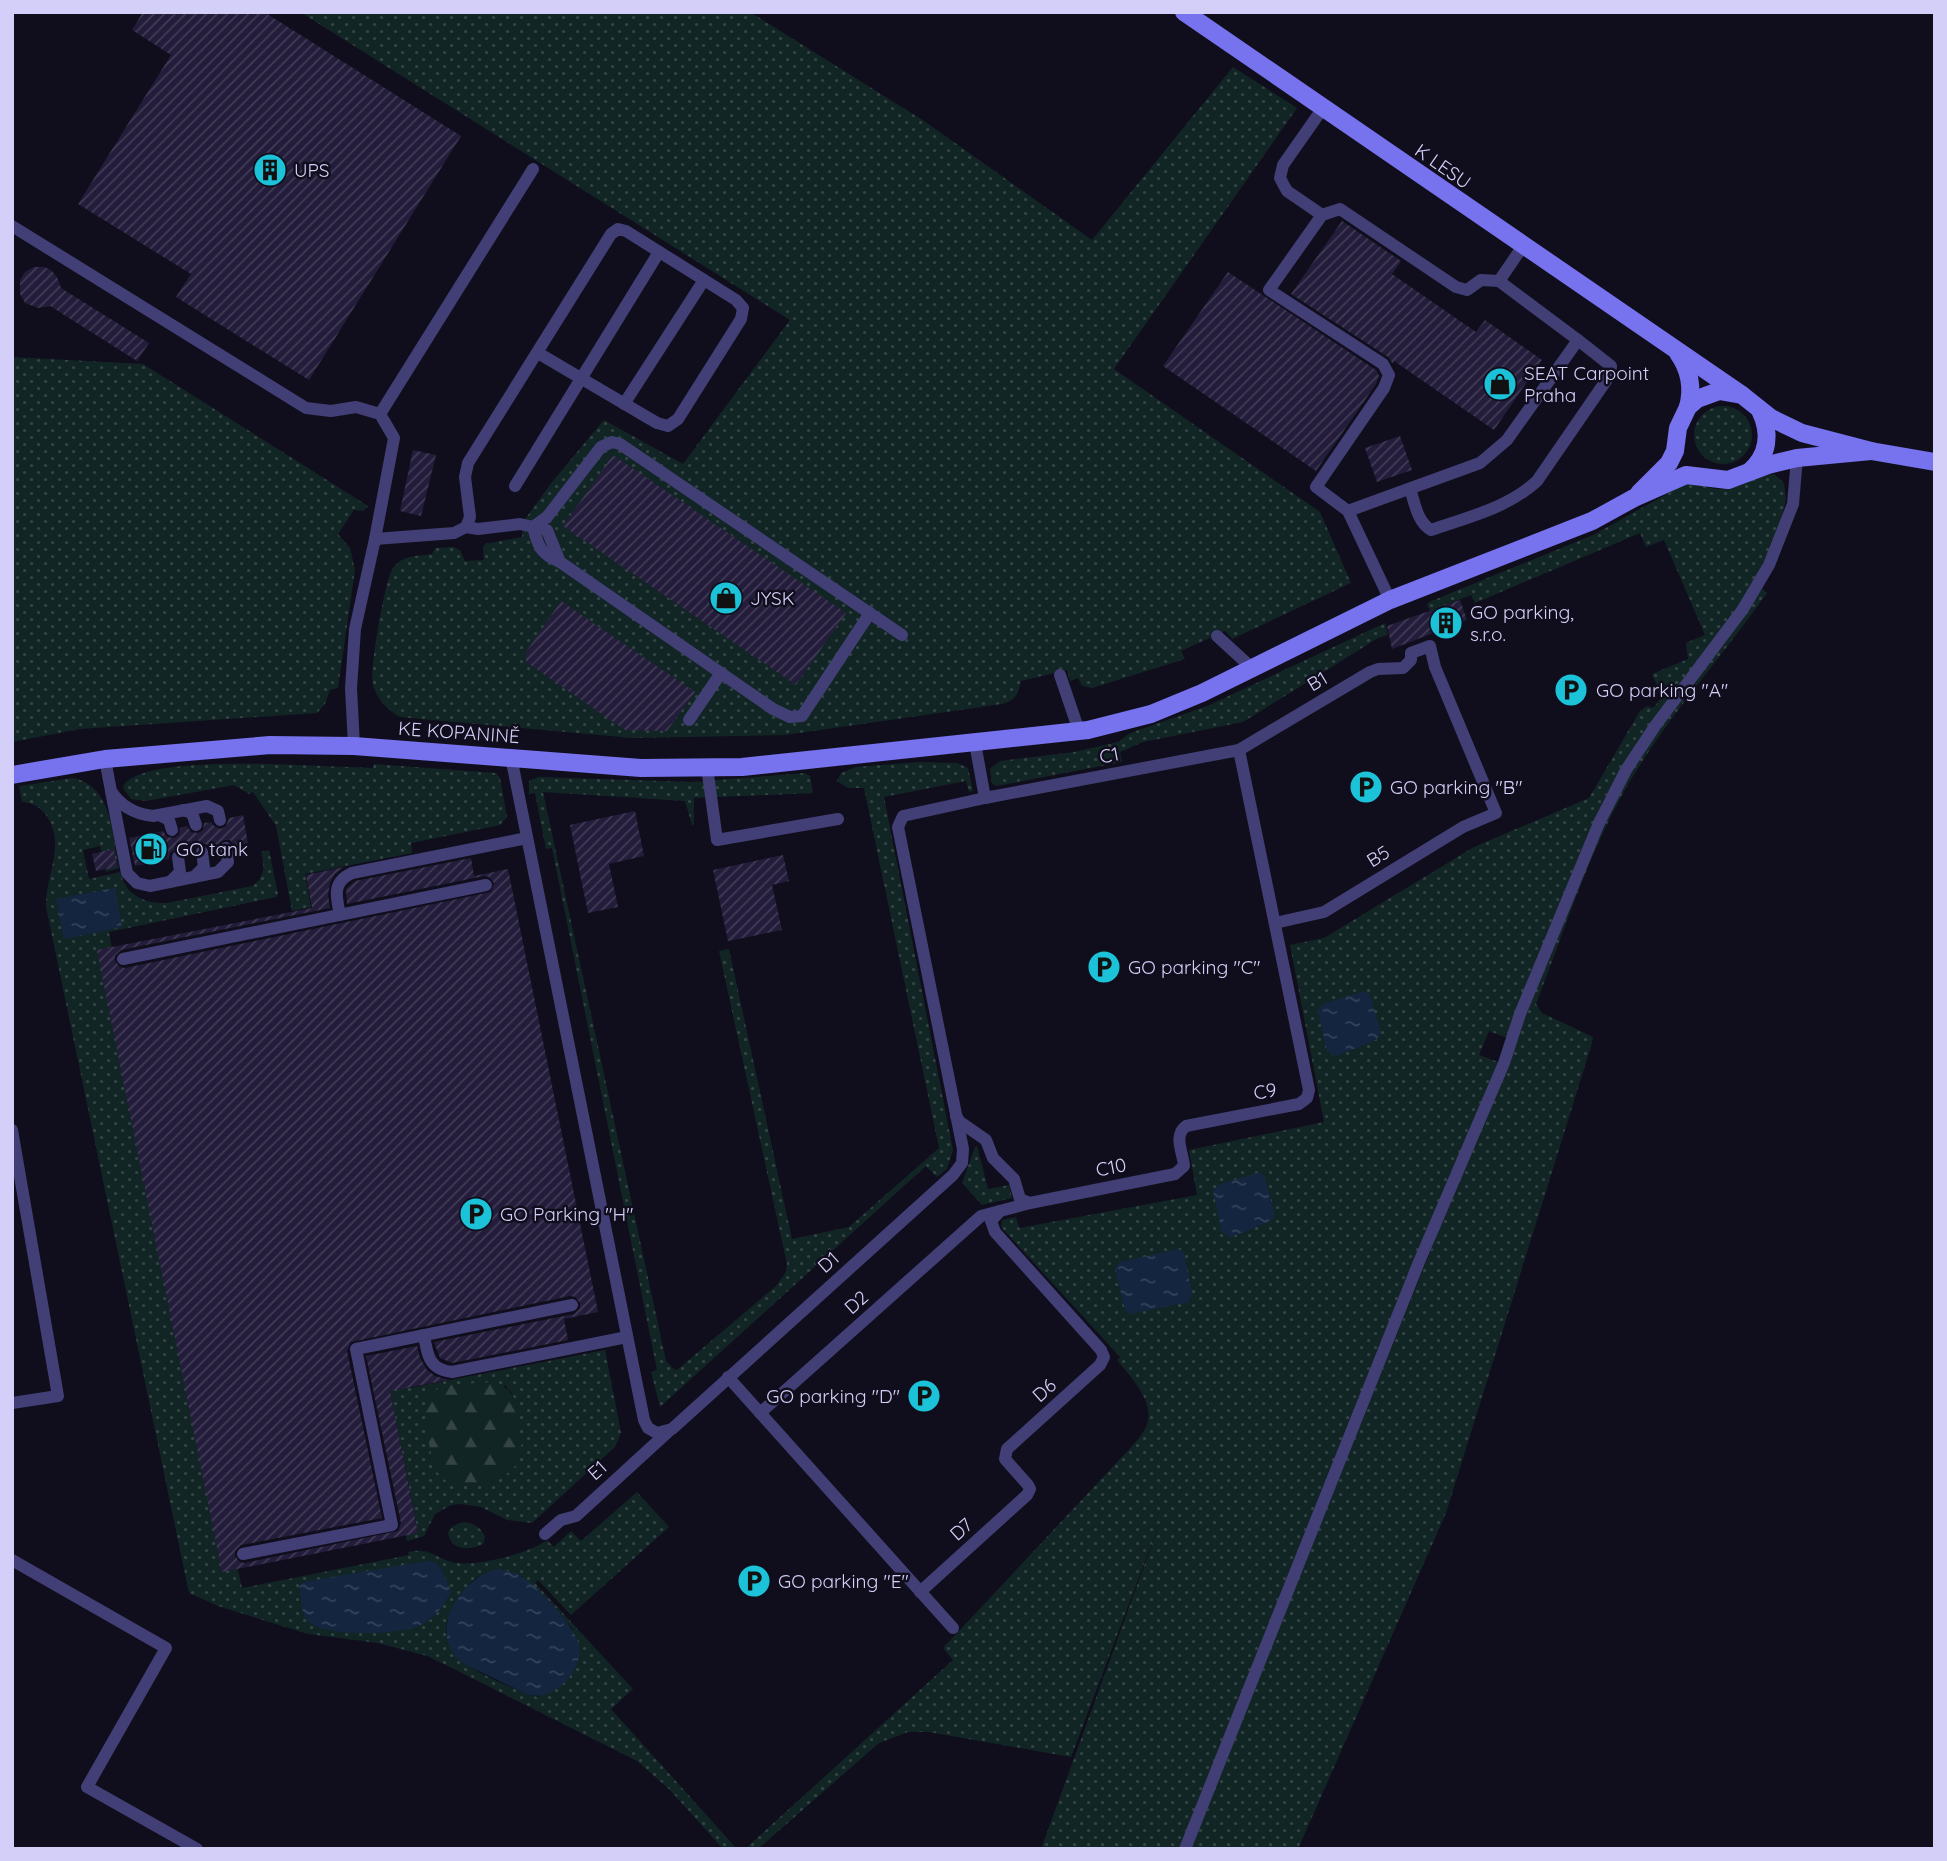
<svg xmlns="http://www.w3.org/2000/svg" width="1947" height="1861" viewBox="0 0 1947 1861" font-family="Quicksand,sans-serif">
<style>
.grass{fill:url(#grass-dots);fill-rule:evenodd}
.forest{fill:url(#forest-firs)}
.water{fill:url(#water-ripples)}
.building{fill:url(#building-hatch)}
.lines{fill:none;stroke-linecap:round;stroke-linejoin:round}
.lane{stroke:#413f75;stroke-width:12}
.secondary{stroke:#7772ed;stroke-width:18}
.labels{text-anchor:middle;stroke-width:5;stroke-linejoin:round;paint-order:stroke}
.street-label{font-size:19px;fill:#d4cff9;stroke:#100e1c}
.poi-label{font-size:19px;fill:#d4cff9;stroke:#100e1c;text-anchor:start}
</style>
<defs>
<pattern id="grass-dots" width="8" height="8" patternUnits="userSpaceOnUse" patternTransform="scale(1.75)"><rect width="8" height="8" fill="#122525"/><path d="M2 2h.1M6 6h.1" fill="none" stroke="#344445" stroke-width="1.8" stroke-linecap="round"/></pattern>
<pattern id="forest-firs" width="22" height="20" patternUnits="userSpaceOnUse" patternTransform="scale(1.75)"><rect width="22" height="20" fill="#122525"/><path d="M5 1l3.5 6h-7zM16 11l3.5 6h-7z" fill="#344445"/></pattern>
<pattern id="water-ripples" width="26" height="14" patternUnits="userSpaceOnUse" patternTransform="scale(1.75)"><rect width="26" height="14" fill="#142540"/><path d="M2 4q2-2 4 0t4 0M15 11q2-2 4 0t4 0" fill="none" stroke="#35445c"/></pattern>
<pattern id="building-hatch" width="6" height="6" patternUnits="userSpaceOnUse" patternTransform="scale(1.75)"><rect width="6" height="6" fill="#231c3a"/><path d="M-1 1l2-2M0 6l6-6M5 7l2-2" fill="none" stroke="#423c57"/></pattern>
</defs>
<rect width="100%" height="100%" fill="#100e1c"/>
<!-- grass -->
<g class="grass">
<path d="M300 12H750L924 121 1092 240 1233 67 1297 108 1114 369 1320 512 1351 583 1232 639 1225 631 1181 651 1185 659 1092 688 1082 686 1078 678 1070 681 1067 670 1021 681C1018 695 1016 700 1002 704L785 735 633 738 400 717C387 710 377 699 373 685 369 672 385 579 393 568 403 555 417 556 432 554L435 548 453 547 460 550 465 561 484 560 483 548 485 544 522 537 523 522 552 482 604 420 683 464 790 320Z"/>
<polygon points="12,357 143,364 368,506 363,511 354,510 338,534 350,548 355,570 338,688 330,690 325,704 317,713 80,729 12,742"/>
<circle cx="1723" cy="435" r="29"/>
<path d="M1774 474 1784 483 1786 500 1777 534 1750 590 1624 766 1603 801 1507 1038 1489 1031 1479 1055 1498 1062 1179 1849H1041L1166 1506 1071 1757 929 1732H908L879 1743 758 1849H745L953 1660 943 1648 1134 1444C1138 1439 1144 1432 1147 1425 1155 1402 1131 1377 1117 1360L1120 1357 1001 1227 1002 1220 1016 1217 1019 1228 1197 1195 1189 1150 1324 1122 1290 945 1324 938 1474 847 1589 798 1640 711 1647 706 1653 708 1662 697 1652 674 1688 659 1686 643 1705 635 1664 540 1646 547 1640 533 1475 603 1471 595 1430 611 1427 605 1429 602 1593 535 1685 484C1698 480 1706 489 1718 489 1738 488 1755 476 1774 474Z"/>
<path d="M1762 589 1767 593C1722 657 1664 721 1626 788 1588 855 1564 932 1536 1004L1542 1013 1593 1037 1592 1043 1446 1513 1298 1849H1190L1574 894 1626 778 1650 741Z"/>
<polygon points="1385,623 1388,635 1378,638 1243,722 1143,742 1120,752 1122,762 997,786 992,784 990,769 1000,761 1074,752 1118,742 1130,733 1207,706"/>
<polygon points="921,762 957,763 968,768 973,791 969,792 966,781 884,797 953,1150 947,1169 937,1177 926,1166 660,1407 651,1372 657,1370 552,848 546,849 535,793 529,794 529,781 538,777 693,782 805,773 810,776 813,793 694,798 694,825 692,825 685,801 543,792 666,1361 675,1370 678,1369 776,1286 786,1272 787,1264 719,951 729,949 792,1239 849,1227 939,1148 864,788 848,788 837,781 841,773 856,767"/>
<path d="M271 764 373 768 374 764 496 773 500 778 507 817 500 825 411 843 412 853 305 874 311 907 292 911 276 826 253 792 249 794 234 785 146 801 131 799 123 788C131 760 245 764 271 764Z"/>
<path d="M73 778C113 786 112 836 119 868L106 872 100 846 83 850 89 879 120 872C126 895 144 904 167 903L252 886C265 878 265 865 261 852L269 850 278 894 276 897 109 932 112 948 98 950 242 1588 409 1555 408 1552C432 1547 435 1559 456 1563 479 1566 528 1554 547 1540L554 1547 571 1531 581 1541 637 1492 669 1527 571 1615 538 1580 535 1583 633 1689 611 1709 737 1849H723L669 1789 637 1761 460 1672 427 1656 378 1643 308 1634 218 1606 189 1593 46 907C45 875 67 845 46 815 39 806 33 803 22 802L19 786ZM522 1576 573 1629 538 1697 529 1695C512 1687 479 1675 465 1663 437 1640 443 1619 463 1593 467 1588 472 1580 478 1577 487 1574 512 1577 522 1576ZM303 1582 448 1598 430 1620 304 1616 299 1587Z"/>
<polygon points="977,1146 988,1189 1009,1185 1012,1198 982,1205 962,1183 975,1147"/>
<path d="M605 1350 621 1433 615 1447 532 1523 507 1520 481 1507 461 1504 451 1505 435 1514 424 1536 407 1541 406 1535 418 1532 383 1356 409 1388ZM505 1385 512 1393 517 1409 492 1482 453 1483Z"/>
<path d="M464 1522C473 1523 482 1528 485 1537L483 1544C469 1551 450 1551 448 1532L453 1526Z"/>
</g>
<!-- forest -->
<path class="forest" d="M492 1382C511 1386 516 1398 518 1417 518 1428 523 1443 521 1454 516 1483 457 1496 440 1476 429 1464 424 1413 427 1398L442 1385Z"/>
<!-- water -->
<g class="water">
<polygon points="115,888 122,927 64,939 56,899"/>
<polygon points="1365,991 1370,995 1381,1033 1376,1040 1336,1056 1327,1051 1318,1011 1323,1004"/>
<polygon points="1260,1172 1264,1176 1275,1214 1271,1221 1231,1237 1222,1232 1213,1191 1218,1185"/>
<polygon points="1179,1249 1184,1254 1192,1294 1188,1302 1130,1314 1125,1310 1115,1268 1120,1262"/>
<path d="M427 1561 435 1562 442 1570 451 1591C445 1606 433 1620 418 1626 398 1635 320 1638 306 1619 301 1611 301 1596 299 1587L303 1582Z"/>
<path d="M498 1569C508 1571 516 1573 524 1578 539 1588 576 1628 579 1645 584 1671 554 1701 529 1695L466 1665C423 1638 459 1577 498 1569Z"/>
</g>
<!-- building -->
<g class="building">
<polygon points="143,12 264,12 461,136 309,380 176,297 191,274 78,204 171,55 132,30"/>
<polygon points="1342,221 1401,261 1392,274 1476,332 1485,320 1542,360 1494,430 1394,361 1393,364 1388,357 1291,294"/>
<polygon points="34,267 44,267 51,270 57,277 61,288 149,343 137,361 50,306 38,308 25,303 20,294 20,280 25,272"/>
<polygon points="1228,272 1376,370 1379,376 1376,384 1316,471 1163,366"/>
<polygon points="1400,436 1412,470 1377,482 1365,448"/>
<polygon points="413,450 436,455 421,516 400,511"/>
<polygon points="613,455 846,613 796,685 563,526"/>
<polygon points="1460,600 1467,620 1392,649 1387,626"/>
<polygon points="561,601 695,692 667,731 625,730 526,662 526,652"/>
<polygon points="635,811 644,856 609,864 618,907 588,913 570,825"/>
<polygon points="243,815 248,843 234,846 230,840 224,840 218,844 217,849 211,851 206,844 200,844 194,848 193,854 187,855 182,849 176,849 170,853 169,859 135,866 129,838 163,831 167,837 174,838 179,835 180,828 187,826 191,832 198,833 203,830 204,823 211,822 214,826 221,829 226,826 229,818"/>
<polygon points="113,849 117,867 96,871 92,854"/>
<polygon points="783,855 789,881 772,885 782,930 728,941 713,870"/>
<polygon points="471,858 474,876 508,869 598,1312 564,1319 568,1340 452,1363 440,1358 434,1342 574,1314 580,1308 580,1303 575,1297 570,1296 351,1342 347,1351 382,1518 241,1545 235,1551 235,1556 240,1562 245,1563 398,1531 401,1523 366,1356 417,1346 420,1358 427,1370 435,1376 448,1380 390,1391 418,1533 222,1572 97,950 312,908 306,875 344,867 335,874 330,883 328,895 330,908 121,950 115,956 115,961 120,967 125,968 491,892 494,883 489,877 484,876 347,904 346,889 355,881"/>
</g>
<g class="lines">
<!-- lane -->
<g class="lane">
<polyline points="1322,215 1287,191 1280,178 1283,165 1323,108"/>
<polyline points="12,226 306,408 331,411 356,407 380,414 394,438 375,539 355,629 351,688 354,746"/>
<polyline points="1499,281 1523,246"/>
<polyline points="624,404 704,280"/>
<polyline points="380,414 533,169"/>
<polyline points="515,486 659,252"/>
<path d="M1348 511 1480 463 1507 440 1578 340 1611 366 1610 375 1537 481C1508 508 1468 517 1431 530 1417 522 1415 503 1410 489"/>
<polyline points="466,527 478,529 520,524 547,530 560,562"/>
<polyline points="533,527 547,517 601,447 612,442 620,444 902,635"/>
<path d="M533 527C538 546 540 554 560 562L773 709 790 717 802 716 870 613"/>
<polyline points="375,539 454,533 466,527 470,517 465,477 468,463 611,234 618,229 626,231 736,300 743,308 741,319 678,419 668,426 657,423 538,353"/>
<polyline points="1390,600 1348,511 1316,487 1384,388 1389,375 1383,364 1269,290 1322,215 1340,209 1456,287 1467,290 1481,280 1499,281 1578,340"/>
<polyline points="1217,636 1253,669"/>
<polyline points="1060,675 1079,731"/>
<polyline points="689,720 721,673"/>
<polyline points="975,743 985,798"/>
<polyline points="511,757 644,1420 648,1428 657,1433 672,1429 953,1175 962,1163 963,1149 898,827 903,816 985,798 1239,750 1370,672 1378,669 1403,668 1411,660 1411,653 1430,646 1435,667 1496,813 1463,827 1324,912 1275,923"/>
<polyline points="105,759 111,791"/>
<polyline points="707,767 717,840 838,819"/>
<polyline points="183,810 192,813 196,825"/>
<polyline points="159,815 169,820 172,830"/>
<path d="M220 820 218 811 207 806 153 816C135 814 121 807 111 791L127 873 137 883 150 886 218 872 228 862 226 848"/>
<polyline points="194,877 204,867 202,852"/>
<polyline points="170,882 180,872 178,857"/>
<path d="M340 915C336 896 332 882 352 873L527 838"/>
<polyline points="123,959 486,885"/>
<polyline points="956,1116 960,1122 986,1140 993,1158 1014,1179 1020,1199 1030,1203"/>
<polyline points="12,1130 58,1396 12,1403"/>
<path d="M424 1335C427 1354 429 1370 452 1372L627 1337"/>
<polyline points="728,1377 953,1628"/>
<path d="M760 1413 981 1216 1030 1203 1175 1174 1184 1166C1183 1152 1173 1136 1186 1126L1299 1104 1307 1098 1309 1090 1239 750"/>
<polyline points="545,1534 561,1520 576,1516 669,1431"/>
<polyline points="243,1554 392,1525 356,1349 572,1305"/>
<polyline points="12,1560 166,1648 87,1787 197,1849"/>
<polyline points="920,1592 1027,1495 1030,1489 1028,1485 1005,1459 1007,1449 1100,1365 1104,1357 1101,1350 995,1232 991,1221 1000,1211"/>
<polyline points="1185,1849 1419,1262 1504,1063 1520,1014 1599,823 1626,770 1655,726 1743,609 1769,565 1793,504 1797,458"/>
</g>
<!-- secondary -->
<g class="secondary">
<polyline points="1184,12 1742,395"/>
<path d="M1678 353C1690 370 1693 388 1688 407"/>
<path d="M1749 472C1769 455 1771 433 1760 410"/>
<polyline points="1639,493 1669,463 1675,451 1678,428 1688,407 1697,399 1719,391 1742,395 1771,418 1802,433 1871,451 1935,462"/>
<polyline points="12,775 105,759 270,745 354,746 641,768 742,767 1088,730 1151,714 1202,693 1390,600 1592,521 1634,498 1686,475 1728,480 1768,465 1797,458 1871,451"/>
</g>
</g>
<!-- icons -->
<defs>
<symbol id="building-disc" viewBox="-11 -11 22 22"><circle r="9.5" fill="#1cc3d8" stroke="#100e1c"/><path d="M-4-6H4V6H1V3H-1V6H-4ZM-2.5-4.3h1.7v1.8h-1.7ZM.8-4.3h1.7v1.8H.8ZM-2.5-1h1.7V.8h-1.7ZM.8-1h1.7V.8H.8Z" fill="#111"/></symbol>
<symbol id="shop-disc" viewBox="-11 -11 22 22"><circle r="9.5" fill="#1cc3d8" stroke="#100e1c"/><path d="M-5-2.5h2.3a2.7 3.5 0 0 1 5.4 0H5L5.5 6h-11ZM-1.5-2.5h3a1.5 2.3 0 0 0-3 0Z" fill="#111"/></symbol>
<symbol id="parking-disc" viewBox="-11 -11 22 22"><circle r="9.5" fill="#1cc3d8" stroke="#100e1c"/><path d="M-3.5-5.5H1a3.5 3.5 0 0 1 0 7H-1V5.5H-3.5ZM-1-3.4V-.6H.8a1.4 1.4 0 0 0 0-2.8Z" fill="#111"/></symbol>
<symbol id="fuel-disc" viewBox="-11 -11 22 22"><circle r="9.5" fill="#1cc3d8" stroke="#100e1c"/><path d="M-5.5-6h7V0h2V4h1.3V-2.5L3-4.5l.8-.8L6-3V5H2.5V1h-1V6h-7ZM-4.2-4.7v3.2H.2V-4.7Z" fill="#111"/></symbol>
</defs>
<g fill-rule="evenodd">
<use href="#building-disc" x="251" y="151" width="38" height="38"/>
<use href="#shop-disc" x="1481" y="365" width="38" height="38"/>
<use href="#shop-disc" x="707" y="579" width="38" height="38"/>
<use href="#building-disc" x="1427" y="604" width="38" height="38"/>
<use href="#parking-disc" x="1552" y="671" width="38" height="38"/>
<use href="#parking-disc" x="1347" y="768" width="38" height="38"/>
<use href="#fuel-disc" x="132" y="830" width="38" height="38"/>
<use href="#parking-disc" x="1085" y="948" width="38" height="38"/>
<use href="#parking-disc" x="457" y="1195" width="38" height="38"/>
<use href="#parking-disc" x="905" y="1377" width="38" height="38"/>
<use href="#parking-disc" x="735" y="1562" width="38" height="38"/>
</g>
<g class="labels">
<!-- street labels -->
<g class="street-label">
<text transform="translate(1443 166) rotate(35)" y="7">K LESU</text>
<text transform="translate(1317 681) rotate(-31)" y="7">B1</text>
<text transform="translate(459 732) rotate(4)" y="7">KE KOPANINĚ</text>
<text transform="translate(1109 755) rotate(-11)" y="7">C1</text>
<text transform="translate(1378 856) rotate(-32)" y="7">B5</text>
<text transform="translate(1265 1091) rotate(-11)" y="7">C9</text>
<text transform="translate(1111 1167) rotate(-11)" y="7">C10</text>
<text transform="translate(828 1262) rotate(-42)" y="7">D1</text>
<text transform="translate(856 1302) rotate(-42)" y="7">D2</text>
<text transform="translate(1044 1390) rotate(-42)" y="7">D6</text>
<text transform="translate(597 1470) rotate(-42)" y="7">E1</text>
<text transform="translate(961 1529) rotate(-42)" y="7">D7</text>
</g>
<!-- poi labels -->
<g class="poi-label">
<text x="294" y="177">UPS</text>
<text x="1524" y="380">SEAT Carpoint<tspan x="1524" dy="22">Praha</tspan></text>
<text x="750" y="605">JYSK</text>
<text x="1470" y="619">GO parking,<tspan x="1470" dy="22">s.r.o.</tspan></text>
<text x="1596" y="697">GO parking "A"</text>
<text x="1390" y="794">GO parking "B"</text>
<text x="176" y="856">GO tank</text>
<text x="1128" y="974">GO parking "C"</text>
<text x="500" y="1221">GO Parking "H"</text>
<text x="900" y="1403" text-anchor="end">GO parking "D"</text>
<text x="778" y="1588">GO parking "E"</text>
</g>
</g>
<!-- border -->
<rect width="1947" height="1861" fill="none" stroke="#d4cff9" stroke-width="28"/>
</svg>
